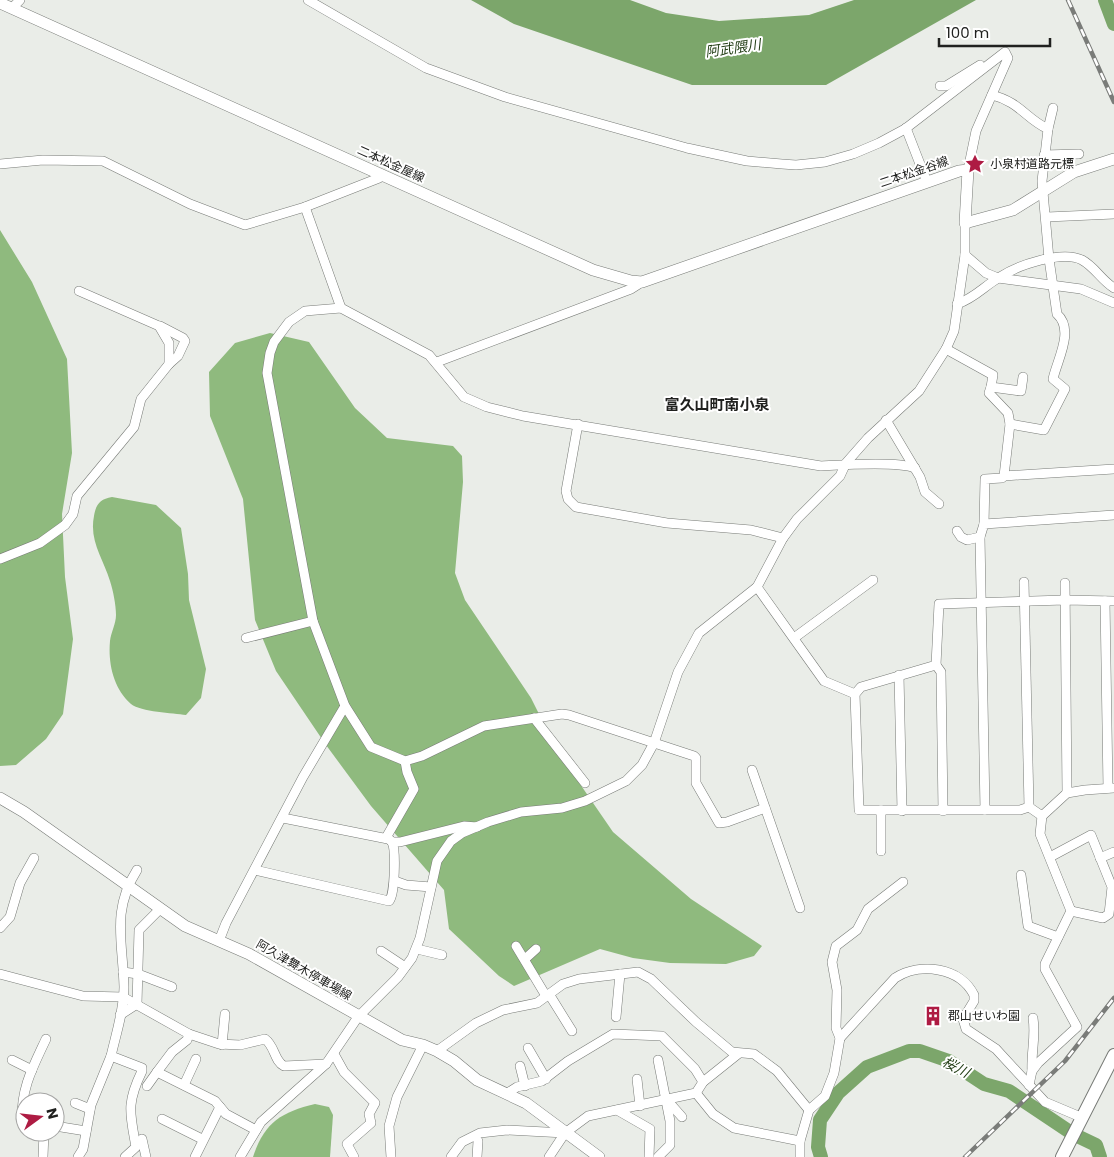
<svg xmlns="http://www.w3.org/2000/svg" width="1114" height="1157" viewBox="0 0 1114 1157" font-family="Poppins,'Noto Sans JP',sans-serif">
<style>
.forest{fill:#8fba7e}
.water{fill:#7ca66b}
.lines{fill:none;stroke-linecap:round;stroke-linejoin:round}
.river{stroke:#7ca66b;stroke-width:14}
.minor-casing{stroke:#787b77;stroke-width:10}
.major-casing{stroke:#787b77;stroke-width:12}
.highway-casing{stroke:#787b77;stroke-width:14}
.minor{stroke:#fff;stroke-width:9}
.major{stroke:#fff;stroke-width:11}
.highway{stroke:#fff;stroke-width:12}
.rail-casing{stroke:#7a7c79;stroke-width:4.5}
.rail{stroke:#fff;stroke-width:2.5;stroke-dasharray:8;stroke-linecap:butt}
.labels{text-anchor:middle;stroke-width:4;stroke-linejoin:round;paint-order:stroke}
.street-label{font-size:12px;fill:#20211f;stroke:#fff}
.poi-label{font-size:12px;fill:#20211f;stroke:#fff;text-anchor:start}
.water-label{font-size:14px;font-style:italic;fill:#1e3a11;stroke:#fff}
.quarter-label{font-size:15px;font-weight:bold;fill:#20211f;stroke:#fff}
</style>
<rect width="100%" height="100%" fill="#eaede8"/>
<!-- forest -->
<g class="forest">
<polygon points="0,230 32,282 67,359 72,453 62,514 65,577 73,639 63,714 46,739 16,765 0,766"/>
<polygon points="270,333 309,342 355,408 387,438 453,446 462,456 463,482 455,573 465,600 531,698 558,752 613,832 691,899 762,946 754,956 726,964 670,963 633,958 600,949 514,986 499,976 449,929 444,890 371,806 326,745 276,671 255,620 243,499 210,416 209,372 235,343"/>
<path d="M112 497 156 505 181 528 188 574 189 600 206 669 201 698 186 715C173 713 141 712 131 704 113 688 108 663 110 641 111 632 116 624 116 615 116 605 113 590 110 581 103 558 89 541 94 516 96 504 100 499 112 497Z"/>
<path d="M315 1104 329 1107 333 1115 330 1157H253C264 1123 281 1112 315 1104Z"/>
</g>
<!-- water -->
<polygon class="water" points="471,0 630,0 666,13 719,21 809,15 854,0 976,0 826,85 692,85 514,24"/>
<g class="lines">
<!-- river -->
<g class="river">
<polyline points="1105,0 1114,24"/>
<polyline points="821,1157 818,1147 820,1120 838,1093 867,1067 909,1051 920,1051 949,1061 984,1084 1009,1091 1073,1134 1096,1145 1100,1157"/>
</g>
<defs>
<g id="minor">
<polyline points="308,0 426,68 505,97 687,148 747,161 782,164 796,165 825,162 853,154 879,143 905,129 1005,52 1008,58 976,131 968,170"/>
<polyline points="12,8 20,0"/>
<polyline points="940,86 946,86 980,65"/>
<path d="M992 95C1020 102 1026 119 1048 129L1042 181 1049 259 1057 314C1075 330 1057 360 1053 379L1065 389 1044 430 1010 424"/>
<polyline points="906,128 927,182"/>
<polyline points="1048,129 1053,108"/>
<polyline points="1044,155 1079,154"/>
<polyline points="0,164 43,160 103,161 190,204 245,225 305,207 379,178 382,175"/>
<polyline points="305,207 341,308"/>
<polyline points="1047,217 1114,214"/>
<polyline points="965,255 986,273 998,278 1081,289 1114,303"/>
<path d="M957 304C975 298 984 286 1000 277 1018 265 1062 250 1082 260 1095 267 1101 280 1114 288"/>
<polyline points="160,326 183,338 185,341 178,356 169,364"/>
<polyline points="946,349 993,375 991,387 1021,391 1023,377"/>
<polyline points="437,362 631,289 642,282"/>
<polyline points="991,387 989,393 1008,413 1010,424 1004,476 1114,469"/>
<polyline points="886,420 920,477 925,492 939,504"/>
<polyline points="578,424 566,491 568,499 576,507 667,523 751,530 783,538"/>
<polyline points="984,524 985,479 1002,478 1004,476"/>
<polyline points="957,531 961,537 967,540 980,537"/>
<polyline points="0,559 40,543 65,525 73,514 77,496 134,427 141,399 169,364 169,343 159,326 79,291"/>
<polyline points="1024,582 1029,807"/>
<polyline points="1065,583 1067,793"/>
<polyline points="757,587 824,681 855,694"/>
<polyline points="1105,601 1108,788"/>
<polyline points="1114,601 1065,600 939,604 936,665 861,687 855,694 859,810 1020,810 1029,807 1042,816 1067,793 1085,790 1114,788"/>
<polyline points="246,638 313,621"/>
<polyline points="794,638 873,580"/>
<polyline points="936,665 941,672 943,811"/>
<polyline points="899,675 902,811"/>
<polyline points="534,718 585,783"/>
<polyline points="752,770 800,908"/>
<path d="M765 808 727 822 719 823 696 783V758L694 756 569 715 562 714 484 726 422 756 405 761 371 747 345 706 313 621 267 373 270 353 274 342 289 322 305 311 341 308 429 355 464 397 487 407 523 416 821 466C842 465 897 461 915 468"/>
<polyline points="985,810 980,537 984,524 1114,515"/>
<polyline points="283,818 388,839"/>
<polyline points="392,842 400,842 464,826 477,827"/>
<polyline points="881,851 881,810"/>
<polyline points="1050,857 1091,835 1112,887 1109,914 1103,918 1071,911"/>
<polyline points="1100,858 1114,852"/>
<path d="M255 870 389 901C395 895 396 850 392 842 390 840 388 838 387 836L414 789 407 772 405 761"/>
<polyline points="1021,875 1028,926 1058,937"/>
<polyline points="395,881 406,885 431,887"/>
<polyline points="0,928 10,917 20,883 34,858"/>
<polyline points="219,941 226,923 303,777 345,706"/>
<polyline points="516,946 546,996"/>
<polyline points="417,949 442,955"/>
<polyline points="381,951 405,967"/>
<polyline points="525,959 536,949"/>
<polyline points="123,972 138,974 172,987"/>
<path d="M0 974 83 996 123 997 189 1034 219 1044 240 1045 265 1039C275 1046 274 1061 284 1066L326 1064"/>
<polyline points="549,994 572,1031"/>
<polyline points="120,1015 137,1004 139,930 160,909"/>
<polyline points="616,1017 620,974"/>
<path d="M840 1038 895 978C920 962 960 967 974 995V1001L963 1019 966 1029 996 1049 1045 1102 1083 1118"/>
<polyline points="222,1045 225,1014"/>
<polyline points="528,1048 546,1079"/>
<polyline points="437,1051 476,1023 503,1010 537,1003 563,984 579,979 638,972 651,979 696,1022 732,1052 754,1054 777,1071 809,1110"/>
<polyline points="334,1054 344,1072 375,1103 369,1114 371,1123 347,1144 354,1157"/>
<polyline points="12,1060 32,1070"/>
<polyline points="658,1060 670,1121 670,1145 658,1157"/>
<polyline points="520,1066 525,1086"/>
<path d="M1032 1071C1031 1053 1036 1036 1033 1018"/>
<polyline points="157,1072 172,1052 187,1040 189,1034"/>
<polyline points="637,1079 640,1106"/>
<polyline points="184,1085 196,1059"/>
<polyline points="1029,1085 1032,1071 1038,1063 1077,1027 1045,969 1045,964 1071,911 1040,834 1042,816"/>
<polyline points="147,1086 157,1072 215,1101 226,1114 256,1130"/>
<polyline points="696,1093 713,1114 734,1128 800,1141"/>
<polyline points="506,1094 517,1087 542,1081 568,1061 613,1034 662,1036 695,1069 703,1082"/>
<polyline points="667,1100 682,1117"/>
<polyline points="75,1103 90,1109"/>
<polyline points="617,1110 650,1129 649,1157"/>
<polyline points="162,1119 202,1139"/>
<path d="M25 1121 22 1120C21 1088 33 1067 46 1039"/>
<polyline points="55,1126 86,1131"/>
<polyline points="142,1139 146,1157"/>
<polyline points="43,1157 44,1132"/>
<polyline points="78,1157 83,1149 91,1105 111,1056"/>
<path d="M125 1157 136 1147C130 1113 126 1104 142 1071V1068L111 1056C116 1034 124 1010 124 987 123 942 111 911 137 870"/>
<polyline points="195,1157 220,1107"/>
<polyline points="240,1157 261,1122 326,1064 358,1017 398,977 412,958 420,938 437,861 451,841 462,833 488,822 521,812 562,808 585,801 626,781 642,765 654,743 678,672 699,633 757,587 783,538 797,519 840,476 846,463 868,438 919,391 946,349 954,331 965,255 965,223"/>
<polyline points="391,1157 389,1126 397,1097 423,1045"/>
<polyline points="451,1157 462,1142 480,1133 507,1130 565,1133 588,1116 696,1093 703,1082 738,1054"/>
<polyline points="477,1157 478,1141"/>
<polyline points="549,1157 565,1133"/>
<polyline points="800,1157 800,1141 809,1110 825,1096 834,1073 840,1038 836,1028 837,990 832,962 836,946 857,930 868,909 903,882"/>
</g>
<g id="major">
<polyline points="0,3 593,270 631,281 642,282 959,171 968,170 965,223 1013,210 1074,172 1114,159"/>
<polyline points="0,798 24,812 185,926 249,954 402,1040 423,1045 437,1051 454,1061 477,1080 526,1103 599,1157"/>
</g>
<polyline id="highway" points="1062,1157 1114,1055"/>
</defs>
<!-- minor casing -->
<use href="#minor" class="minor-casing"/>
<!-- major casing -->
<use href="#major" class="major-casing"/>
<!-- highway casing -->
<use href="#highway" class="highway-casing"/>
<!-- minor -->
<use href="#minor" class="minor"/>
<!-- major -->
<use href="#major" class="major"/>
<!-- highway -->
<use href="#highway" class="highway"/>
<defs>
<g id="rail">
<polyline points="1068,0 1114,102"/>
<polyline points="965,1157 1065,1061 1114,998"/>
</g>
</defs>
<!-- rail casing -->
<use href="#rail" class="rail-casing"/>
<!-- rail -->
<use href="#rail" class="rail"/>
</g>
<!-- icons -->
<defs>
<symbol id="sight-bare" viewBox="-9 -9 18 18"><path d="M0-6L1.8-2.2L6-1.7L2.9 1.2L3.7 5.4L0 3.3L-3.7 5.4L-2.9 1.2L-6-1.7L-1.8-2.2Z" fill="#ae1b43" stroke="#fff" stroke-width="2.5" paint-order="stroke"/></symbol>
<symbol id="building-bare" viewBox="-9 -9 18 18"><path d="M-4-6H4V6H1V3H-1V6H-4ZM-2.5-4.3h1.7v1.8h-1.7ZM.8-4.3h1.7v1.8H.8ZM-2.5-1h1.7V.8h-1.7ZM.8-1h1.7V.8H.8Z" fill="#ae1b43" stroke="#fff" stroke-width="2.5" paint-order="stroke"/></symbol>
</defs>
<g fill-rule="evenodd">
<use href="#sight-bare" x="961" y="150" width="28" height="28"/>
<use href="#building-bare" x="919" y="1002" width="28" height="28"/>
</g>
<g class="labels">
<!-- street labels -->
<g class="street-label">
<text transform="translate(391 164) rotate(24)" y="4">二本松金屋線</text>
<text transform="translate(914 172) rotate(-19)" y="4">二本松金谷線</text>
<text transform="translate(304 970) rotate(30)" y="4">阿久津舞木停車場線</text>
</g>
<!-- poi labels -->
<g class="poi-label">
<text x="990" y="168">小泉村道路元標</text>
<text x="948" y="1020">郡山せいわ園</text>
</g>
<!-- water labels -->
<g class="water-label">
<text transform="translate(733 48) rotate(-8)" y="5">阿武隈川</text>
<text transform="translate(956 1067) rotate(27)" y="5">桜川</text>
</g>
<!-- quarter labels -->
<g class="quarter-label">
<text x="717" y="410">富久山町南小泉</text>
</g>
</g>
<!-- north arrow -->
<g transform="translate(40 1117) rotate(75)"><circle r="24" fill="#ffffff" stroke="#a6a6a5"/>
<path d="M0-4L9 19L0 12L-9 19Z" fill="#ae1b43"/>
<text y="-8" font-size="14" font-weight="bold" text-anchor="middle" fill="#20211f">N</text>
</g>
<!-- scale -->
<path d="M939 38v8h111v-8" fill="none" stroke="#20211f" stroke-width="2.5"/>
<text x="946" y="38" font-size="15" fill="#20211f" stroke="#ffffff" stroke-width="4" paint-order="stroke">100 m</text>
</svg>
